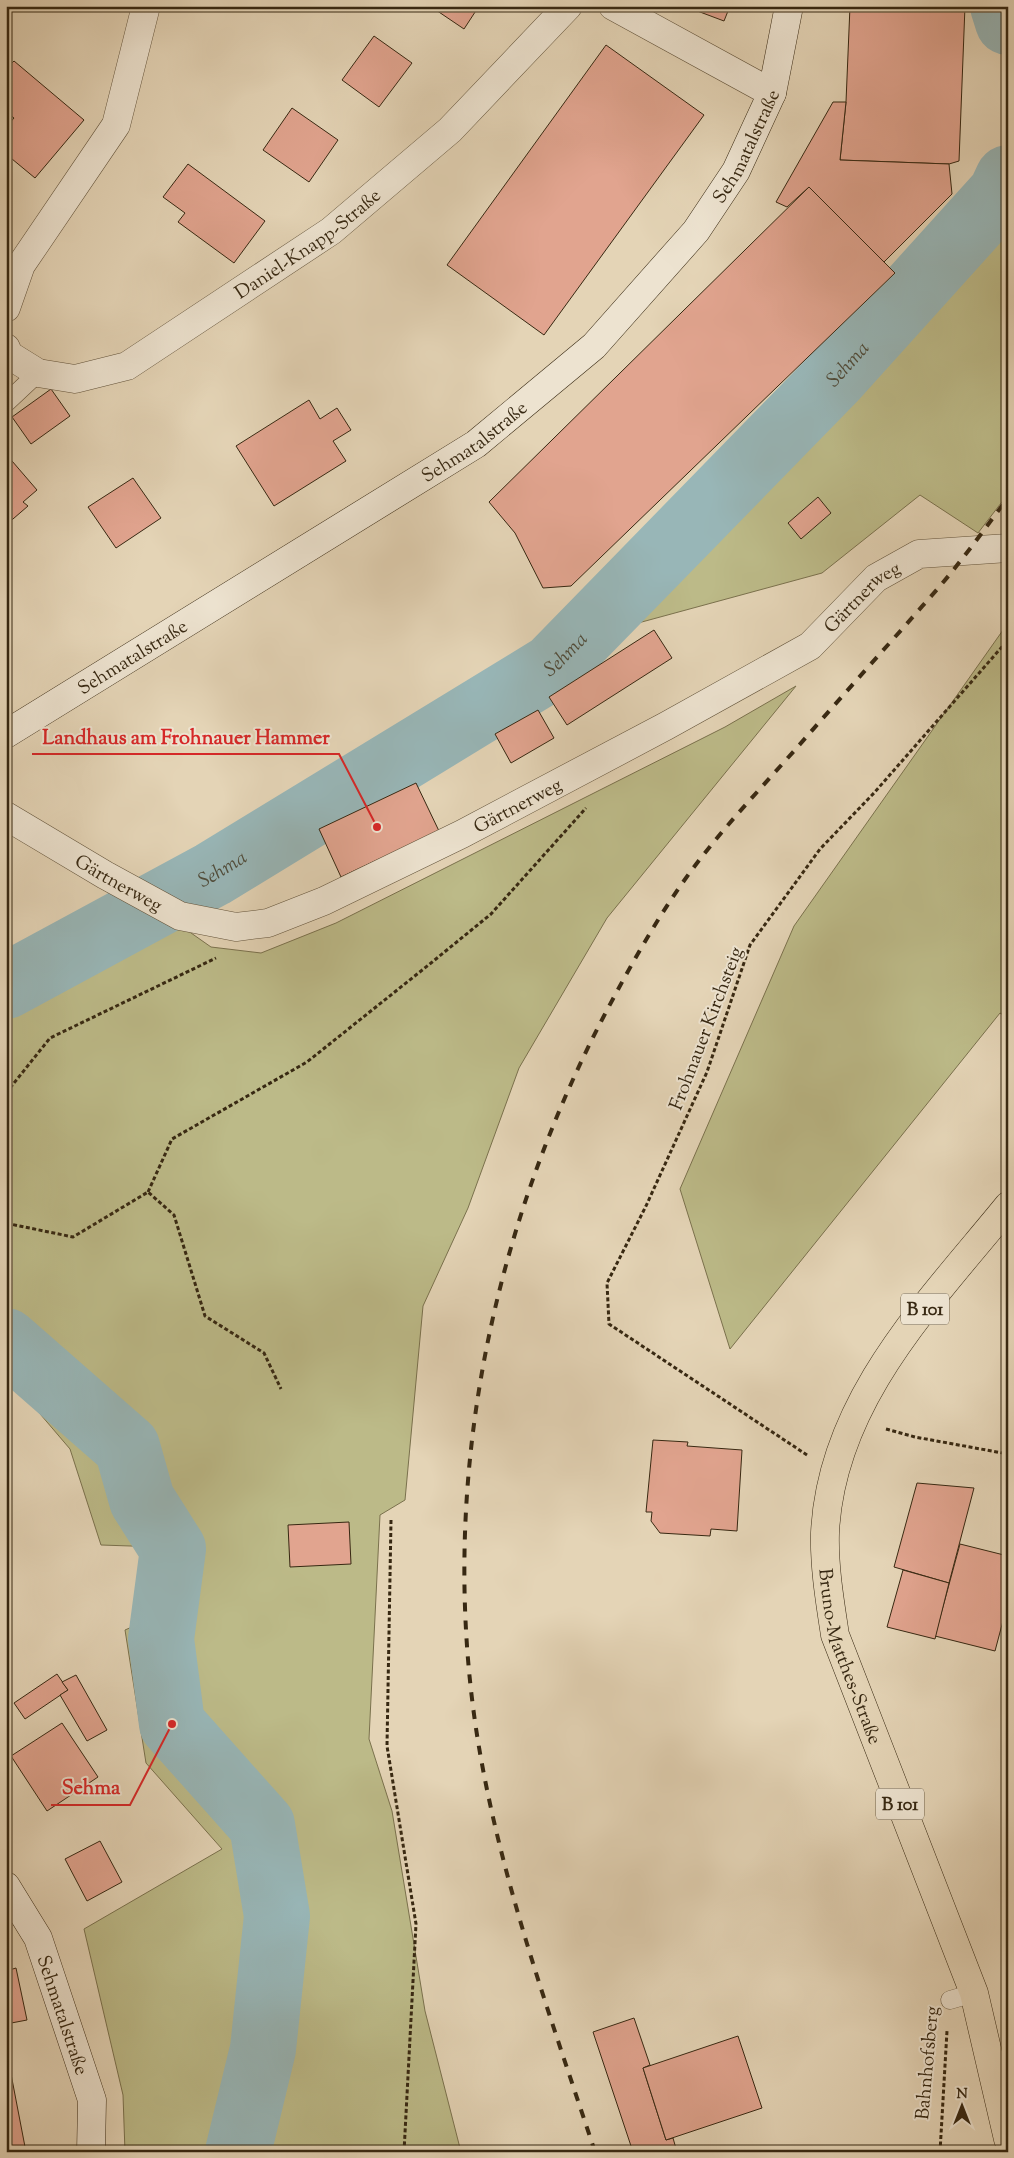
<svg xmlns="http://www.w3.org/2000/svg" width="1014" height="2158" viewBox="0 0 1014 2158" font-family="'Sorts Mill Goudy',serif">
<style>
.green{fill:#bcba88;stroke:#7a714d}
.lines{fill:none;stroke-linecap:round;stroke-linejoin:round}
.river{stroke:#98b6b7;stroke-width:66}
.building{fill:#e1a48f;stroke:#372812}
.service-casing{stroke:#62533b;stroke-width:19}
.minor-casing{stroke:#62533b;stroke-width:29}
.secondary-casing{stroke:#372812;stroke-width:29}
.primary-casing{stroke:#372812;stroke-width:29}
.path{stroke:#372812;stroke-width:3;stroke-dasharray:4 2.5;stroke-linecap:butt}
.service{stroke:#ede3d0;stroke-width:18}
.minor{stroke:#ede3d0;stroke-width:28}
.secondary{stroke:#ede3d0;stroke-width:28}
.primary{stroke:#e4d4b6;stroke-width:28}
.rail{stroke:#372812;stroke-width:4;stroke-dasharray:9 9;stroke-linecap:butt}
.labels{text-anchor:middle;stroke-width:4;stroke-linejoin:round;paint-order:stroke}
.shield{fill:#ede3d0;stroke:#6e604b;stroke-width:1}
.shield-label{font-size:18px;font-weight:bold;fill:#372812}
.street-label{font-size:19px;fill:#372812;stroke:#ede3d0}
.water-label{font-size:20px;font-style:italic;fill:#4f4c3b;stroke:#ede3d0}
.leader{fill:none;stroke:#d62828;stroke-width:2}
.callout-dot{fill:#d62828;stroke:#ede3d0;stroke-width:2}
.callout-label{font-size:20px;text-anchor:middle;font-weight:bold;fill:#d62828;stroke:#ede3d0;stroke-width:4;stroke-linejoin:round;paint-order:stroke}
</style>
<rect width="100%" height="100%" fill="#e4d4b6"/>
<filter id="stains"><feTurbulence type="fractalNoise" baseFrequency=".004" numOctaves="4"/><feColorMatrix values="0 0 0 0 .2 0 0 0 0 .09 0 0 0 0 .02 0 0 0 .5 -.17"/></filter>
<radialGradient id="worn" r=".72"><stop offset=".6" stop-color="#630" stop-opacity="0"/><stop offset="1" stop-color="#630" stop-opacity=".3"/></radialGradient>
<!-- green -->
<g class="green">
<polygon points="1008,219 1008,494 978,533 920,495 822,573 605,632 550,635 767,472 898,317 1002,226"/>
<polygon points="1008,623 1008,1018 1000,1013 730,1349 680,1189 794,926"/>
<polygon points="796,686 607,918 519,1068 468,1208 423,1306 405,1500 380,1515 369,1739 392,1811 425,2011 461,2152 125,2152 123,2095 84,1929 222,1849 146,1763 125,1630 189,1602 190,1548 101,1545 70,1449 6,1374 6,1004 164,914 211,947 261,953 336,923 725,727"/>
</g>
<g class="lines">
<!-- river -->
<g class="river">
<polyline points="1003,6 1008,22"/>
<path id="s1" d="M6 986 213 874 552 667 835 377 1001 193 1008 178"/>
<polyline points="6,1341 127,1447 142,1500 173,1549 161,1639 172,1724 262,1825 277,1916 263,2049 238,2152"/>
</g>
</g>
<!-- building -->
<g class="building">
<polygon points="430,6 479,6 464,29"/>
<polygon points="684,6 730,6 724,21"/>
<polygon points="850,6 965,6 959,161 949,164 840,160 846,102"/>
<polygon points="374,36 412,63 379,107 342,80"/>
<polygon points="606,45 704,115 544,335 447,265"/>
<polygon points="14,61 84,120 35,178 6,154 6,127 14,118 6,112 6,69"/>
<polygon points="833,102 846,102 840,160 949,164 952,194 884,262 809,187 787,207 776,202"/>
<polygon points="292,108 338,140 309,182 263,150"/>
<polygon points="188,164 265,221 234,263 178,222 185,213 163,197"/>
<polygon points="809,187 895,273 571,586 543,588 515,533 489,502"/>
<polygon points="51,389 70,416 31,444 12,417"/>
<polygon points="309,400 320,419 337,408 351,430 333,441 346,461 274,506 236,446"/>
<polygon points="6,454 37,490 23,502 28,506 6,525"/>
<polygon points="133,478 161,518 116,548 88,507"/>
<polygon points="818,497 831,513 801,539 788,523"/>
<polygon points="654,630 672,658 567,725 549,697"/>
<polygon points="538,710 554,738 511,763 495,734"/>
<polygon points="416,783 439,831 341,877 319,829"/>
<polygon points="653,1440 688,1442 687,1446 742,1450 737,1531 711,1529 710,1536 660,1533 651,1521 652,1512 646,1512"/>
<polygon points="917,1483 974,1488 949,1583 894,1567"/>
<polygon points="349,1522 351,1564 290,1567 288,1525"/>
<polygon points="960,1544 1008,1556 1008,1602 995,1651 935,1636"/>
<polygon points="903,1570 949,1583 935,1639 887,1627"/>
<polygon points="57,1674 68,1690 25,1719 14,1703"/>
<polygon points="76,1675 107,1730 87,1741 60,1695 68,1690 62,1682"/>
<polygon points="62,1723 98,1777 47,1811 11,1756"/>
<polygon points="100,1841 122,1882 87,1901 65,1859"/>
<polygon points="16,1968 27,2020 6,2024 6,1971"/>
<polygon points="634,2018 650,2065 643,2068 666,2140 673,2138 677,2152 633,2152 593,2032"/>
<polygon points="738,2036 762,2108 666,2140 643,2068"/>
<polygon points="6,2051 11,2074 6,2075"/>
<polygon points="11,2074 26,2152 6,2152 6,2075"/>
</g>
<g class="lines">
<defs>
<g id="service">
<polyline points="6,403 38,373"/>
<polyline points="950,2000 974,1993"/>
</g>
<g id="minor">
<polyline points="613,6 772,93"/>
<polyline points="6,308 21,265 116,125 146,6"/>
<path id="s2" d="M6 348 9 355 38 373 75 379 127 366 331 231 450 130 568 6"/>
<path id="s3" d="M6 816 105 875 180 916 236 927 268 923 324 901 462 834 666 726 810 646 876 578 919 554 1008 548"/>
</g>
<g id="secondary">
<path id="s4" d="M6 734 476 444 594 346 696 231 736 171 772 93 789 6"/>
<path id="s5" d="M6 1886 38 1938 92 2100 91 2152"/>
</g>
<g id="primary">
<path id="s6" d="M1008 1206C929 1303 831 1401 825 1533 824 1567 830 1602 835 1635L974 1993 1008 2139"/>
</g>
</defs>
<!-- service casing -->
<use href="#service" class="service-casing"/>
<!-- minor casing -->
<use href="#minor" class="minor-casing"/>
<!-- secondary casing -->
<use href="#secondary" class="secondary-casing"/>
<!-- primary casing -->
<use href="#primary" class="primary-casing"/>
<!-- path -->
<g class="path">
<polyline points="6,1093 50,1038 216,958"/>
<polyline points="148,1192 172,1139 307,1062 431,963 491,914 586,808"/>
<polyline points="6,1215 10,1224 73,1237 148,1192 174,1215 205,1316 264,1353 281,1389"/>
<polyline points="886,1429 915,1437 1008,1454"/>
<polyline points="807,1455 609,1324 607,1283 646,1206 707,1072 750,945 820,849 874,793 1008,640"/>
<polyline points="391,1520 387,1746 416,1924 404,2152"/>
<polyline points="940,2152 947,2031"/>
</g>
<!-- service -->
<use href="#service" class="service"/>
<!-- minor -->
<use href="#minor" class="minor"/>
<!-- secondary -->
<use href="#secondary" class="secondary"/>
<!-- primary -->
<use href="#primary" class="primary"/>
<!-- rail -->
<path class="rail" d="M595 2152C552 2021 504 1890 480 1753 436 1501 487 1238 606 1012 633 961 662 909 697 863 727 824 761 788 794 751 830 710 867 668 904 627 922 606 941 586 958 564 975 543 991 520 1008 498"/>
</g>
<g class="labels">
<!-- shield labels -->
<g class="shield">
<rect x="901" y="1293.5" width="48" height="31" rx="4"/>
<rect x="876" y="1788.5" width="48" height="31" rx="4"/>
</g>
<g class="shield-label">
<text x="925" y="1315">B 101</text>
<text x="900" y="1810">B 101</text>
</g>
<!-- street labels -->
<g class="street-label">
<text dy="7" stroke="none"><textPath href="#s4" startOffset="958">Sehmatalstraße</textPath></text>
<text dy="7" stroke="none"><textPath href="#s2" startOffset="351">Daniel-Knapp-Straße</textPath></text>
<text dy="7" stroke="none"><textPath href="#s4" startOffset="552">Sehmatalstraße</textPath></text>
<text dy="7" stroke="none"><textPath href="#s3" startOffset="971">Gärtnerweg</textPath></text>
<text dy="7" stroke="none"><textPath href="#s4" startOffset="148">Sehmatalstraße</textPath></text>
<text dy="7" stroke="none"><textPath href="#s3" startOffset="566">Gärtnerweg</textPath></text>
<text dy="7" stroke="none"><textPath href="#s3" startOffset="131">Gärtnerweg</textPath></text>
<text transform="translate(705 1028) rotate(-69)" y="7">Frohnauer Kirchsteig</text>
<text dy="7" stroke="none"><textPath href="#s6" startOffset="509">Bruno-Matthes-Straße</textPath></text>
<text dy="7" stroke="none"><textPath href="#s5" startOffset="142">Sehmatalstraße</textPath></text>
<text transform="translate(926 2063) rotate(-85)" y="7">Bahnhofsberg</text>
</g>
<!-- water labels -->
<g class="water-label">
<text dy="7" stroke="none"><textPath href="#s1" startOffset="1056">Sehma</textPath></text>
<text dy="7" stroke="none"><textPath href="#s1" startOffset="651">Sehma</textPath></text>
<text dy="7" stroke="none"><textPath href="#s1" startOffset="246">Sehma</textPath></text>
</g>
</g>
<!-- callouts -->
<path class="leader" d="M377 827L339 754H32M172 1724L130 1805H51"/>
<g class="callout-dot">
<circle cx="377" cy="827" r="5"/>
<circle cx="172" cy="1724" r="5"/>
</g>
<g class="callout-label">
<text x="186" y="744">Landhaus am Frohnauer Hammer</text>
<text x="91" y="1794">Sehma</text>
</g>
<!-- margin -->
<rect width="1014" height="2158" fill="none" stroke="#e4d4b6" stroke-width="25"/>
<rect x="8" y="8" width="999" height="2143" fill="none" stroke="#372812" stroke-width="2.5"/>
<rect x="12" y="12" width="989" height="2133" fill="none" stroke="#372812"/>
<!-- north arrow -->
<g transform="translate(962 2106)" stroke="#ede3d0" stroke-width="4" paint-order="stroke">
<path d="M0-4L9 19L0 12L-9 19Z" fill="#372812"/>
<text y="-8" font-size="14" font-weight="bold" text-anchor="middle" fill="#372812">N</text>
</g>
<rect width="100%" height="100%" filter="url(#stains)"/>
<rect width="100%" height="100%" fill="url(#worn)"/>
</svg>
